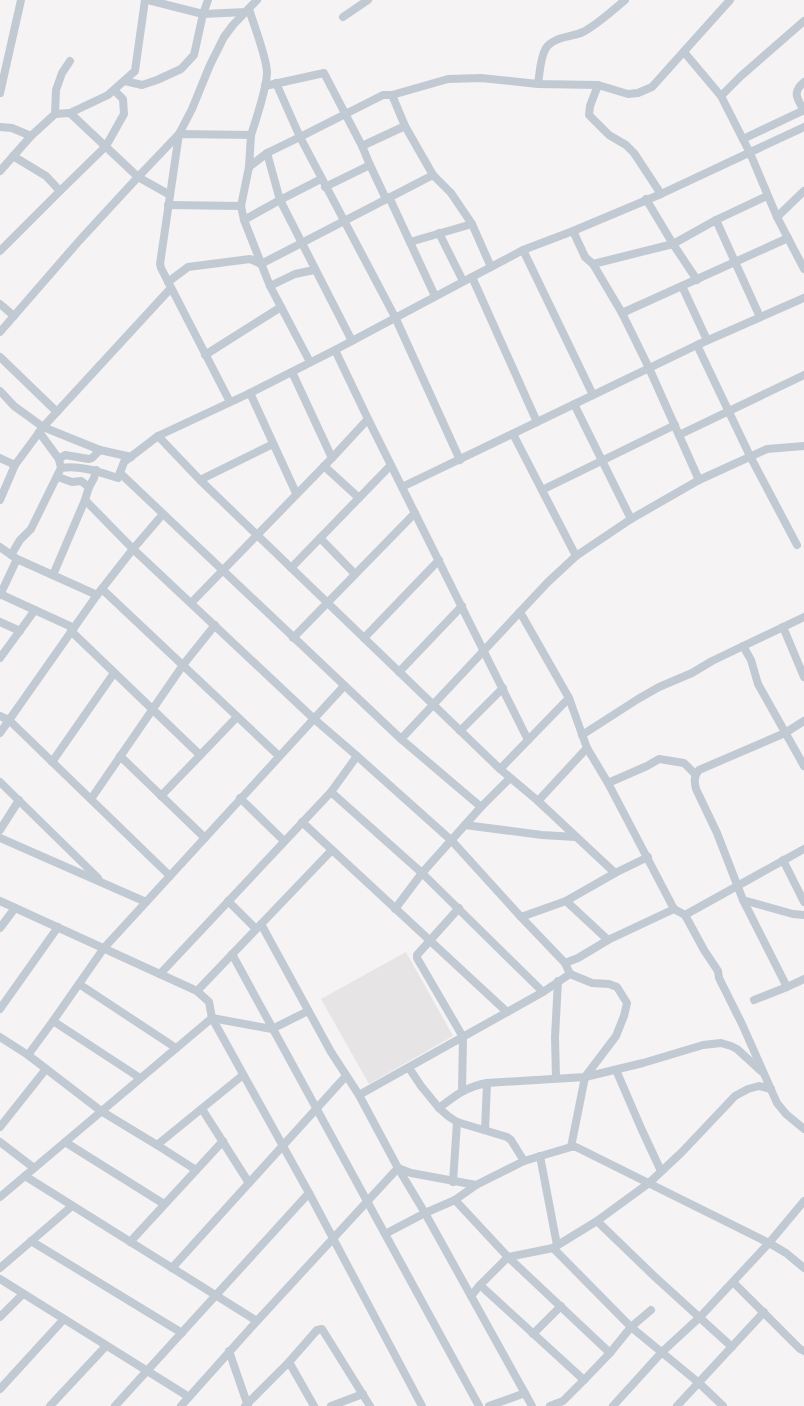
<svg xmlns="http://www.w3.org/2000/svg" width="804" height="1406" viewBox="0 0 804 1406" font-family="'Noto Sans',sans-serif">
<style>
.education{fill:#e6e4e5}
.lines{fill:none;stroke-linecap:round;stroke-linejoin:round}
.minor{stroke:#c1cad2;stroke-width:8}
</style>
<rect width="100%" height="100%" fill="#f5f3f3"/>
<!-- education -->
<polygon class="education" points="406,952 453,1036 369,1084 321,999"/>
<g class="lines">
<!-- minor -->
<g class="minor">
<polyline points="148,0 203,14 208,0"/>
<path d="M249 9C254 26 266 55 267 72 267 87 256 120 251 135"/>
<polyline points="343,17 368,0"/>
<polyline points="804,21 741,76 721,96 750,153 777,217 804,269"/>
<polyline points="684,52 721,96"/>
<polyline points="125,81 142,85 157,80 181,69 194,55 203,14 246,12"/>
<path d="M804 82C791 93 798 99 804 111"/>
<polyline points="276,83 300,137 383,95 392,95 448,79 481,78 538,84 598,85 628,94 638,93 652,87 730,0"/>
<path d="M538 84C540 72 540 58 546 48 553 37 572 37 583 32 598 24 612 11 625 0"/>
<polyline points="598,85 590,106 589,115 609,135 626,145 634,153 661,194"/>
<polyline points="265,86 324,73 362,146 405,126"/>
<polyline points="0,93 21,0"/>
<polyline points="392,95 405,126 433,175"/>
<polyline points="70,113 108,95 135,71 145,0"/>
<polyline points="55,114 56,90 62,73 70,61"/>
<polyline points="0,127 12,128 31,136 0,171"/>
<polyline points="31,136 55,114 70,113 138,177 170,195"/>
<polyline points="743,139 804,110"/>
<polyline points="362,146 370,165"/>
<polyline points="267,153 280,200 352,341"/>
<polyline points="249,167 267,153 300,137 395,317 460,460"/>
<polyline points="325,187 370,165 386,199"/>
<polyline points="60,191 106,146 124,114 123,99 114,90"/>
<polyline points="389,197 435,296"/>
<polyline points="646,199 673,244 697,280"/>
<polyline points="168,205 241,206"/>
<polyline points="777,217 804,191"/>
<polyline points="244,220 280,200 321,179"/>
<polyline points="716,220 760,317"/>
<polyline points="573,231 585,257 593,264 622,313 649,368 699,480"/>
<polyline points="439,233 463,281"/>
<polyline points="410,242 472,224"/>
<polyline points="523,250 593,395"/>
<polyline points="0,251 60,191 46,176 13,156"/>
<polyline points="593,264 673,244 716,220 767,196"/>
<polyline points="491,267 523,250 573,231 661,194 804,127"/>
<polyline points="168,282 188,267 250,259 261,264 433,175 451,193 472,224 491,267 472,277"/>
<polyline points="270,286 295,274 314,270"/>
<polyline points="682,286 707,340"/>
<polyline points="0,304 14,316"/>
<polyline points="622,313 788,238"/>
<polyline points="0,332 79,241 138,177 179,134 192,109 210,65 224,37 233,25 257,0"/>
<polyline points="697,345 750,456 797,545"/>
<polyline points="335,350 368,419 528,740"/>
<polyline points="205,355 281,307"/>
<polyline points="0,357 57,412"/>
<polyline points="292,372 332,458"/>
<polyline points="0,391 14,406 43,427 15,465 0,458"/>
<polyline points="250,393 296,493"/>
<polyline points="230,402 161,268 160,264 179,134 251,135 249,167 241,206 244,220 270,286 310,362"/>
<polyline points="574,404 631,519"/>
<polyline points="39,432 59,459 60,464"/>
<polyline points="513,434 576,556"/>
<polyline points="679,435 804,375"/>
<polyline points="158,436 200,480 500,769 538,801 615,873"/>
<polyline points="131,457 100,450 43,427 171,288"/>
<polyline points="59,459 65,455 89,459 92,458 100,450"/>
<polyline points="324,466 359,498"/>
<polyline points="120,473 401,739 481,807"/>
<polyline points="58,477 72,482 81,481 89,487"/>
<polyline points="200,480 273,444"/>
<polyline points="402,487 697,345 804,298"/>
<polyline points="542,490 675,425"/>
<polyline points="0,500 15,465"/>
<polyline points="85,500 133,549 313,718 357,756 452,841 521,917 565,963 570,974 543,992 359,1095"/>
<polyline points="320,538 355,574"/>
<polyline points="0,547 17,559 97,595"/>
<path d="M11 555 20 540 31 529 61 468C81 465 99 472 118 478L124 462 158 436 250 393 335 350 472 277 537 422"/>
<polyline points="291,568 391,465"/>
<polyline points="53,575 85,500 89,487 94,478 96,470"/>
<polyline points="102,589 279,756"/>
<polyline points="0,594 74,628"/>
<polyline points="0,595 17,559"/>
<polyline points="191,603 332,458 368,419"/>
<polyline points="520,612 569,698"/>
<polyline points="0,622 20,631"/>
<polyline points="783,627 804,677"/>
<polyline points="71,631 200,755"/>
<polyline points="293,638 415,513"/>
<polyline points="364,638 439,560"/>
<polyline points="743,646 751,660 758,684 804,766"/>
<polyline points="0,658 35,610"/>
<polyline points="399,672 462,606"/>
<polyline points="0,716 9,720 170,876"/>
<polyline points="460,731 503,688"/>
<polyline points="0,733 97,595 133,549 163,514"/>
<polyline points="582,735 638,699 659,687 692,673 712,661 804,617"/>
<polyline points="401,739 548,582 576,556 631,519 699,480 767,449 804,446"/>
<polyline points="120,756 205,838"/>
<polyline points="52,762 114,673"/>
<polyline points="500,769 569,698 587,748 608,783 674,909 685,915 704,950 718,971 719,978 742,1024 777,1103 786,1114 804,1129"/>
<polyline points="0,782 98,878"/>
<polyline points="608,783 647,766 659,759 684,763 695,774"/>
<polyline points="331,792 422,873 543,992"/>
<polyline points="161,796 237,717"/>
<polyline points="240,798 284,841"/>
<polyline points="91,799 183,665 215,625"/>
<polyline points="538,801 587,748"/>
<polyline points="302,822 507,1012"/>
<polyline points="465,825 542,835 576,837"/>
<polyline points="0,830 19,800"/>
<polyline points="0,838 146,902"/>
<polyline points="783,860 804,902"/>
<polyline points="743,900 793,914 804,915"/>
<polyline points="0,901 197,991 209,1002 212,1018 309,1193 422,1406"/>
<polyline points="228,901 256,929"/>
<polyline points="566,901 608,940"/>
<polyline points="459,908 417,955 417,958 463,1037 462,1091"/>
<polyline points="395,909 422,873 481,807 510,778"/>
<polyline points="685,915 804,849"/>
<polyline points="521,917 566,901 615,873 648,857"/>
<polyline points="261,924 331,1052 359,1095 398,1168 425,1213 532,1406"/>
<polyline points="0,928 15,908"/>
<polyline points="232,954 479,1406"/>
<polyline points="565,963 578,958 608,940 674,909"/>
<polyline points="160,974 331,792 357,756"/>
<polyline points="570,974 592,983 609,984 617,987 627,1003 624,1016 616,1036 585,1077 571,1147"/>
<polyline points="79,984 176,1048"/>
<path d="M787 987 743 900 717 833 696 789C694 781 694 776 699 770L785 733 804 721"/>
<polyline points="197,991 332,850"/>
<polyline points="754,1000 787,987 804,979"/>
<polyline points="0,1009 58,927"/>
<polyline points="0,1037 28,1055 101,1111 157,1145 196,1170"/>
<polyline points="28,1055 53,1021"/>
<polyline points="409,1068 421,1086 439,1108 448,1116 457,1122 507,1137 511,1140 524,1161"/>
<polyline points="616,1070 641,1128 661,1171"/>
<polyline points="140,1078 53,1021 104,948 344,686"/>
<polyline points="556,1078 555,1037 558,981"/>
<path d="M439 1108C456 1095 466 1087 487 1083L585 1077 643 1063 703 1045 721 1043 731 1046 737 1049 761 1071"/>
<polyline points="202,1109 249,1183"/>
<polyline points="0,1127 46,1069"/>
<polyline points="485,1130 487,1083"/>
<polyline points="0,1142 34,1168"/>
<polyline points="65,1142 164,1204"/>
<polyline points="157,1145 243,1075"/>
<polyline points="540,1156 557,1245"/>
<polyline points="398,1168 411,1173 476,1185"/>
<polyline points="25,1176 257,1321"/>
<polyline points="453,1182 457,1122"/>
<polyline points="0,1197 212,1018 272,1029 308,1011"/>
<polyline points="455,1200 508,1257 610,1353"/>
<polyline points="597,1221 655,1277 732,1347"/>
<polyline points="385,1234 425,1213 455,1200 476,1185 524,1161 571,1147 576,1147 769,1243 786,1253 804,1268"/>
<polyline points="31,1241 182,1333"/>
<polyline points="130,1242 223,1141"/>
<polyline points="553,1248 631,1327 699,1383 723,1406"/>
<polyline points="0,1268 72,1206"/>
<polyline points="172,1268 346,1076"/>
<polyline points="0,1279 189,1397"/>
<polyline points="733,1282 800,1349 804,1351"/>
<polyline points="480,1285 584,1380"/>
<polyline points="471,1296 480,1285 508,1257 553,1248 597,1221 649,1183 682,1152 735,1096 748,1089 759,1086 771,1089"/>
<polyline points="0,1317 23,1294"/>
<polyline points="533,1334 561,1306"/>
<polyline points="229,1351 248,1406"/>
<polyline points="289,1362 314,1406"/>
<polyline points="0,1389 64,1319"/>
<polyline points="50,1406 106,1346"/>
<polyline points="115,1406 309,1193"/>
<polyline points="181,1406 257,1321 398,1168"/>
<polyline points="245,1406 289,1362 317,1330 322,1329 370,1406"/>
<polyline points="331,1406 363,1394"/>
<polyline points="489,1406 525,1393"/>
<polyline points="550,1406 563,1401 584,1380 610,1353 631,1327 651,1310"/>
<polyline points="613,1406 662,1352 700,1317 769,1243 804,1201"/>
<polyline points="677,1406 764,1312"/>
</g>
</g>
</svg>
